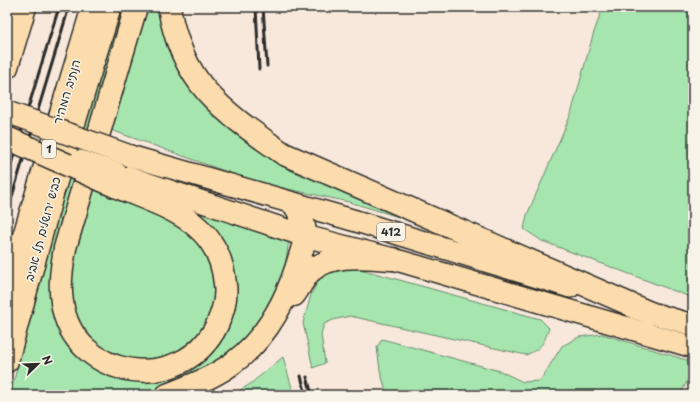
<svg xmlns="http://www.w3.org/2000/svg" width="700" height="402" viewBox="0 0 700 402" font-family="'Playpen Sans','Playpen Sans Hebrew',sans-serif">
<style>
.green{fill:#a6e6ae;stroke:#68886c}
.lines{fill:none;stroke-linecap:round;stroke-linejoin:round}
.stream{stroke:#5f8e96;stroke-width:3.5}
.primary-casing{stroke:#2b2b2b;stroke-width:24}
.motorway-casing{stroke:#2b2b2b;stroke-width:25}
.primary{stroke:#fcdcac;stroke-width:21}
.motorway{stroke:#fcdcac;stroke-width:22}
.rail{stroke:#2b2b2b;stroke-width:3}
.primary-bridge-casing{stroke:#2b2b2b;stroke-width:24;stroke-linecap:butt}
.motorway-bridge-casing{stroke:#2b2b2b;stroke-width:25;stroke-linecap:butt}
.primary-bridge{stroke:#fcdcac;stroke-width:21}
.motorway-bridge{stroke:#fcdcac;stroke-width:22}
.labels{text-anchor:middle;stroke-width:3;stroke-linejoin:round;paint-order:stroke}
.shield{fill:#f7f3e8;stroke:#686764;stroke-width:1}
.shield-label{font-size:11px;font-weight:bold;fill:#2b2b2b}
.street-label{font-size:12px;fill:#2b2b2b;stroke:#f7f3e8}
</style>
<rect width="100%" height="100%" fill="#f7e8db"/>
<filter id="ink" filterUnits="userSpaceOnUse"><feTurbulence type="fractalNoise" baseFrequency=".025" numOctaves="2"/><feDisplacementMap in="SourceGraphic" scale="8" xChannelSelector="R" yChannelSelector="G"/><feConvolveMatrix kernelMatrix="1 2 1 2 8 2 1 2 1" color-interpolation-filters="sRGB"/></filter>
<g filter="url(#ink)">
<!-- green -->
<g class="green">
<polygon points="7,7 17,7 7,38"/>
<polygon points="114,7 128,7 66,217 75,347 180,372 199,364 224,338 236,301 233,273 146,188 289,240 285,267 279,287 264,315 235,353 155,395 10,395 27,331 60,186"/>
<polygon points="142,7 162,7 213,110 472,239 349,202 255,182 111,130"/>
<polygon points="603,7 693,7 693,298 542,241 524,229 527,215 571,114 593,35"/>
<polygon points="93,186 169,219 191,232 212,262 217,301 200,337 165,360 130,362 97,347 74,317 69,275"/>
<path d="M349 266 540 319 549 328C544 343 542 348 526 355L350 316 333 320 324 324 321 334 325 363 313 368 303 323 311 295 322 272Z"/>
<polygon points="602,334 693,362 693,376 690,376 680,395 387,395 380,370 377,347 382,339 500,371 523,382 540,381 562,346 579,337"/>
<polygon points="283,357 294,395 231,395 249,385"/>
</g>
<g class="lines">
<!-- stream -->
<polyline class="stream" points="688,395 693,386"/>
<defs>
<g id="primary">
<polyline points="130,156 356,221 570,287"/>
<polyline points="116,173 305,236 393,259 693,347"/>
<polyline points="634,308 693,325"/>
</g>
<g id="motorway">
<path d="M169 7C182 85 224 112 284 154L650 313"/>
<polyline points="7,67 25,7"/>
<path d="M115 186C140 197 176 208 196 226 214 241 223 261 225 284 227 298 223 312 217 325 183 396 73 381 62 302 59 284 62 267 65 248L136 7"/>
<polyline points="7,292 93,7"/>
<path d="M294 295C300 287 305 276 312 270 335 252 367 258 393 259"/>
<polyline points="7,361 53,191 110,7"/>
<path d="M167 395C189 386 213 378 233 363 268 337 288 298 300 256 302 250 305 242 305 235 305 223 300 214 294 204"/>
</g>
</defs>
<!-- primary casing -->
<use href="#primary" class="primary-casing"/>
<!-- motorway casing -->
<use href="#motorway" class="motorway-casing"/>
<!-- primary -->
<use href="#primary" class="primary"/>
<!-- motorway -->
<use href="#motorway" class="motorway"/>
<!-- rail -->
<g class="rail">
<polyline points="256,7 259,69"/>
<polyline points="263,7 267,66"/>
<polyline points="7,177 59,7"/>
<polyline points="7,213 69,7"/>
<polyline points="301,376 306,395"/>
<polyline points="307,377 312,395"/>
</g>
<defs>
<g id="primary-bridge">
<polyline points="7,112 130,156"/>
<polyline points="80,161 116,173"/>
</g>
<polyline id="motorway-bridge" points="7,138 115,186"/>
</defs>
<!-- primary-bridge casing -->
<use href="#primary-bridge" class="primary-bridge-casing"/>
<!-- motorway-bridge casing -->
<use href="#motorway-bridge" class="motorway-bridge-casing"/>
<!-- primary-bridge -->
<use href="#primary-bridge" class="primary-bridge"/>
<!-- motorway-bridge -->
<use href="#motorway-bridge" class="motorway-bridge"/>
</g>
</g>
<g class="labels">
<!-- shield labels -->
<g class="shield">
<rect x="42" y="140" width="14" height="18" rx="3"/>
<rect x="377" y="223" width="28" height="18" rx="3"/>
</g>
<g class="shield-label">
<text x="49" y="153">1</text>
<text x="391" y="236">412</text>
</g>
<!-- street labels -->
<g class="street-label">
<text transform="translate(67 92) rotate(-73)" y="4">הנתיב המהיר</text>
<text transform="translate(43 229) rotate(-75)" y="4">כביש ירושלים תל אביב</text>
</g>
</g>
<!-- margin -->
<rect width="700" height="402" fill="none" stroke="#f7f3e8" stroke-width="24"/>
<rect x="12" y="12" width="676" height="378" fill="none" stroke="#2b2b2b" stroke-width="1.5" filter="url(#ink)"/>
<!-- north arrow -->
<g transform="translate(38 364) rotate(67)" stroke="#f7f3e8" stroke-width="3" paint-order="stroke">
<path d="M0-3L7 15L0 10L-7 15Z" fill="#2b2b2b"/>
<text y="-6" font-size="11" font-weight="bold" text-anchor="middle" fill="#2b2b2b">N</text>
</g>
</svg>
